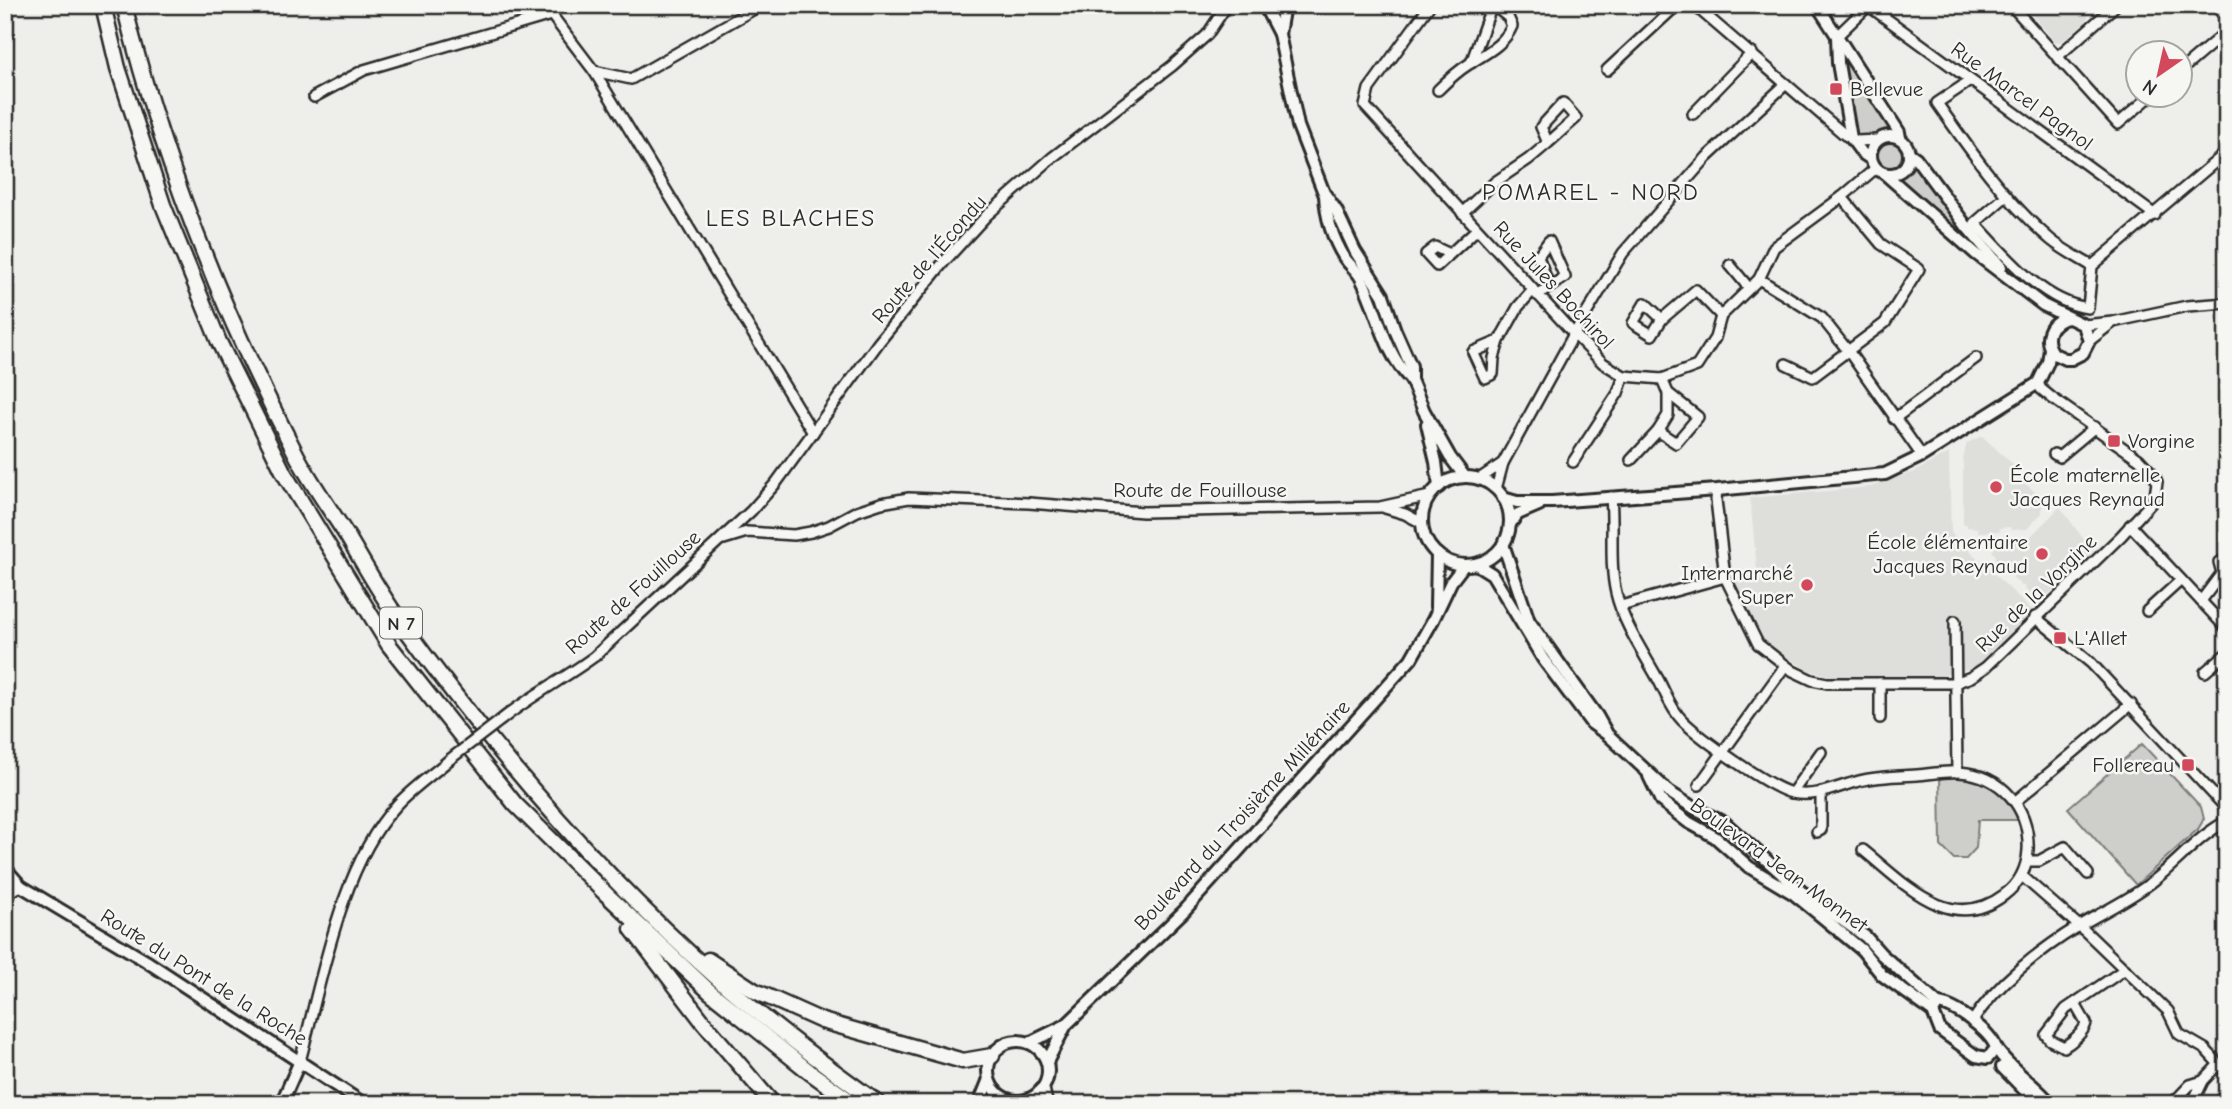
<svg xmlns="http://www.w3.org/2000/svg" width="2232" height="1109" viewBox="0 0 2232 1109" font-family="'Comic Neue',sans-serif">
<style>
.built{fill:#dededb}
.green{fill:#cececa;stroke:#7c7c7a;stroke-width:2}
.lines{fill:none;stroke-linecap:round;stroke-linejoin:round}
.minor-casing{stroke:#2b2b2b;stroke-width:14}
.tertiary-casing{stroke:#2b2b2b;stroke-width:16}
.trunk-casing{stroke:#2b2b2b;stroke-width:19}
.minor{stroke:#f6f6f2;stroke-width:9}
.tertiary{stroke:#f6f6f2;stroke-width:10}
.trunk{stroke:#f6f6f2;stroke-width:14}
.minor-bridge-casing{stroke:#2b2b2b;stroke-width:14;stroke-linecap:butt}
.minor-bridge{stroke:#f6f6f2;stroke-width:9}
.poi-dot{fill:#d1495b;stroke:#f6f6f2;stroke-width:2.5}
.labels{text-anchor:middle;stroke-width:5;stroke-linejoin:round;paint-order:stroke}
.shield{fill:#f6f6f2;stroke:#686867;stroke-width:2}
.shield-label{font-size:19px;font-weight:bold;fill:#2b2b2b}
.poi-label{font-size:21px;fill:#2b2b2b;stroke:#f6f6f2;text-anchor:start}
.street-label{font-size:21px;fill:#2b2b2b;stroke:#f6f6f2}
.quarter-label{font-size:24px;letter-spacing:2px;fill:#2b2b2b;stroke:#f6f6f2}
</style>
<rect width="100%" height="100%" fill="#eeeeea"/>
<filter id="ink" filterUnits="userSpaceOnUse"><feTurbulence type="fractalNoise" baseFrequency=".0143" numOctaves="2"/><feDisplacementMap in="SourceGraphic" scale="14" xChannelSelector="R" yChannelSelector="G"/><feConvolveMatrix kernelMatrix="1 2 1 2 8 2 1 2 1" color-interpolation-filters="sRGB"/></filter>
<g filter="url(#ink)">
<!-- built -->
<g class="built">
<polygon points="2024,5 2102,5 2095,14 2090,10 2087,12 2088,18 2084,23 2061,42 2055,42"/>
<polygon points="1982,436 2028,478 2024,482 2042,499 2042,513 2027,529 2011,530 2010,527 2000,528 2000,531 1978,532 1978,528 1967,527 1967,524 1963,524 1963,459 1967,443"/>
<polygon points="1949,453 1951,533 2034,612 1985,663 1975,668 1940,676 1835,677 1807,670 1763,641 1756,631 1735,583 1757,569 1750,498 1870,487 1914,472"/>
<polygon points="2060,507 2093,552 2044,598 2037,592 2032,596 2024,588 2026,586 2022,586 2004,569 2007,566 2003,561 1996,561 1996,556 1992,551 1996,546 1996,540 2026,541"/>
</g>
<!-- green -->
<g class="green">
<polygon points="1848,62 1889,126 1886,133 1873,138 1855,136 1842,66"/>
<circle cx="1890" cy="154" r="15"/>
<polygon points="1913,163 1948,210 1978,246 1975,249 1897,180 1905,175"/>
<polygon points="2142,744 2201,807 2204,819 2198,829 2136,885 2068,808"/>
<polygon points="1957,772 1998,785 2025,820 1978,820 1976,848 1966,859 1954,859 1941,846 1940,773"/>
</g>
<g class="lines">
<defs>
<g id="minor">
<polyline points="544,5 594,71 813,433"/>
<polyline points="1430,5 1369,89 1365,106 1574,334 1603,363 1624,376 1662,379 1697,366 1715,338 1721,316 1759,279 1774,247 1842,197 1876,168"/>
<polyline points="1694,5 1845,135 1857,141 1877,140"/>
<polyline points="2011,5 2118,124 2153,94"/>
<polyline points="2215,5 2227,19"/>
<polyline points="1340,6 1340,5"/>
<polyline points="1869,6 2155,215"/>
<polyline points="1837,36 1869,5"/>
<polyline points="2057,57 2116,5"/>
<polyline points="1471,63 1492,5"/>
<polyline points="1607,70 1677,5"/>
<polyline points="594,71 631,79 761,5"/>
<polyline points="2180,71 2227,31"/>
<path d="M1970 81 1937 103C1971 152 2006 202 2051 240 2063 250 2079 258 2092 266"/>
<path d="M1438 90C1448 80 1458 71 1469 64 1486 53 1504 45 1512 26L1508 17 1493 5"/>
<polyline points="314,97 364,70 551,15"/>
<polyline points="1693,114 1752,53"/>
<path d="M2006 196 1975 223C2005 255 2042 302 2088 308L2092 266"/>
<polyline points="1462,213 1495,182 1529,159 1548,143 1541,127 1563,103 1576,118 1548,143"/>
<polyline points="1450,254 1437,266 1426,254 1435,247 1450,254 1477,229"/>
<polyline points="1730,265 1749,288"/>
<polyline points="2092,266 2227,152"/>
<polyline points="1759,279 1822,318 1849,352 1922,456"/>
<polyline points="1537,295 1565,277 1549,241 1538,256 1549,286"/>
<polyline points="1662,319 1645,303 1633,323 1652,335 1662,319 1696,290 1721,316"/>
<polyline points="2084,325 2113,322 2187,306 2227,303"/>
<polyline points="1499,341 1494,358 1493,374 1485,378 1473,352 1499,341 1518,307 1533,290"/>
<polyline points="2089,341 2112,323"/>
<polyline points="1786,364 1813,377 1885,323 1919,269 1881,244 1842,197"/>
<polyline points="1894,419 1976,358"/>
<polyline points="1658,431 1676,443 1698,417 1668,393 1662,379"/>
<polyline points="2054,454 2059,457 2095,427"/>
<polyline points="1631,460 1658,431 1668,415 1668,393"/>
<polyline points="1573,462 1618,393 1624,376"/>
<polyline points="1479,479 1503,463"/>
<polyline points="1496,489 1503,463 1574,334 1623,253 1707,157 1786,84"/>
<polyline points="1717,490 1716,500 1725,577 1758,644 1793,671 1812,680 1827,683 1955,683 1971,677 1986,667 2121,536 2151,503 2155,496 2157,482 2154,475 2139,459 2052,398 2041,389 2038,383"/>
<path d="M1611 497C1614 528 1609 563 1616 593 1623 623 1643 652 1658 679 1665 692 1671 709 1682 720 1700 738 1768 787 1792 793 1816 798 1836 787 1859 781 1878 776 1898 776 1917 775 1931 774 1945 771 1959 772 2002 775 2030 808 2028 850 2027 868 2019 884 2004 895 1950 936 1903 882 1863 850"/>
<polyline points="1385,508 1405,514 1422,523"/>
<polyline points="2130,525 2227,629"/>
<polyline points="724,539 747,532 794,535 811,532 829,526 857,511 881,503 909,498 1029,503 1143,512 1380,507 1430,496"/>
<polyline points="2201,601 2222,573 2219,562"/>
<polyline points="1621,606 1725,577"/>
<polyline points="2147,611 2181,580"/>
<polyline points="2035,617 2091,663 2227,809"/>
<polyline points="1955,621 1957,772"/>
<polyline points="2205,672 2227,653"/>
<polyline points="1880,718 1880,683"/>
<path d="M501 720C530 696 564 679 595 656L751 511 776 483 879 342 943 263 987 215 1053 157 1172 66 1207 35 1227 5"/>
<polyline points="1699,785 1785,666"/>
<polyline points="1792,793 1821,752"/>
<polyline points="2016,801 2131,704"/>
<polyline points="1817,832 1821,830 1821,793"/>
<polyline points="2027,861 2039,861 2065,847 2088,874"/>
<polyline points="2022,876 2086,932 2168,1011 2179,1034 2205,1049 2227,1073"/>
<polyline points="5,894 21,886"/>
<path d="M2075 1004 2086 1023C2084 1032 2072 1042 2064 1047L2050 1040 2046 1035 2066 1009 2125 969"/>
<path d="M1972 1022C1996 984 2041 949 2079 926 2104 911 2129 900 2152 882 2178 862 2198 836 2227 821"/>
<path d="M300 1061C321 983 341 865 396 806 411 789 432 775 449 760"/>
<polyline points="2172,1104 2190,1085 2203,1081"/>
<polyline points="2192,1104 2203,1081 2219,1064"/>
</g>
<g id="tertiary">
<polyline points="1264,5 1279,34 1298,126 1324,193 1336,210 1355,251 1383,295 1395,330 1411,366 1411,380 1424,411 1450,457 1465,477"/>
<polyline points="1817,5 1899,132 1900,138"/>
<polyline points="1279,34 1284,5"/>
<polyline points="1837,36 1838,63 1851,138 1862,153 1871,159"/>
<circle cx="1890" cy="155" r="19"/>
<polyline points="1909,153 1916,158 1967,227 2001,267"/>
<path d="M1885 174 1976 254 2043 305 2084 325 2089 341 2083 353 2071 359H2065L2054 354C2042 339 2049 321 2068 318"/>
<path d="M1325 195C1326 216 1333 239 1344 257 1349 265 1357 270 1361 278 1379 313 1383 351 1411 380"/>
<polyline points="1427,424 1436,462 1439,487"/>
<circle cx="1466" cy="521" r="44"/>
<polyline points="1503,498 1517,502 1552,502 1717,490 1885,474 1922,456 2038,383 2048,362 2050,349"/>
<polyline points="1510,524 1518,514 1539,505"/>
<polyline points="1503,544 1529,621 1597,716 1606,732"/>
<polyline points="1476,564 1492,574 1543,659 1591,723 1608,735 1669,792 1694,808 1725,823 1801,891 1866,937 1881,954 1938,1004"/>
<polyline points="1436,607 1437,554"/>
<path d="M1649 776 1661 801 1688 822 1715 837 1749 867 1794 894 1821 916 1862 950 1882 975 1933 1012 1940 1030 1976 1056 1988 1058 1996 1048C1991 1032 1955 1005 1938 1004L1933 1012"/>
<polyline points="5,868 21,886 146,961 364,1104"/>
<circle cx="1018" cy="1071" r="30"/>
<polyline points="1029,1043 1066,1025"/>
<path d="M1996 1048C2010 1070 2034 1083 2051 1104"/>
<polyline points="1047,1062 1066,1025 1184,911 1411,659 1433,620 1451,582 1464,565"/>
<polyline points="2002,1067 2038,1104"/>
<polyline points="281,1104 300,1061"/>
<polyline points="979,1104 989,1079"/>
</g>
<g id="trunk">
<polyline points="103,5 118,68 163,205 219,342 285,475 389,645 515,804 606,894 709,991 811,1073 854,1104"/>
<path d="M124 5C162 160 222 311 295 452 310 482 331 510 349 539 365 566 381 595 399 620 493 750 597 872 717 978 768 1023 823 1064 879 1104"/>
<polyline points="632,929 704,1023 773,1104"/>
<polyline points="708,960 755,991 822,1021 963,1061 992,1056"/>
<polyline points="1042,1091 1045,1104"/>
</g>
</defs>
<!-- minor casing -->
<use href="#minor" class="minor-casing"/>
<!-- tertiary casing -->
<use href="#tertiary" class="tertiary-casing"/>
<!-- trunk casing -->
<use href="#trunk" class="trunk-casing"/>
<!-- minor -->
<use href="#minor" class="minor"/>
<!-- tertiary -->
<use href="#tertiary" class="tertiary"/>
<!-- trunk -->
<use href="#trunk" class="trunk"/>
<defs>
<polyline id="minor-bridge" points="449,760 501,720"/>
</defs>
<!-- minor-bridge casing -->
<use href="#minor-bridge" class="minor-bridge-casing"/>
<!-- minor-bridge -->
<use href="#minor-bridge" class="minor-bridge"/>
</g>
</g>
<!-- markers -->
<g class="poi-dot">
<rect x="1829" y="82" width="14" height="14" rx="3.5"/>
<rect x="2107" y="434" width="14" height="14" rx="3.5"/>
<circle cx="1996" cy="487" r="7"/>
<circle cx="2042" cy="554" r="7"/>
<circle cx="1807" cy="585" r="7"/>
<rect x="2053" y="631" width="14" height="14" rx="3.5"/>
<rect x="2181" y="758" width="14" height="14" rx="3.5"/>
</g>
<g class="labels">
<!-- shield labels -->
<rect class="shield" x="380" y="607.5" width="42" height="31" rx="5"/>
<g class="shield-label">
<text x="401" y="630">N 7</text>
</g>
<!-- poi labels -->
<g class="poi-label">
<text x="1850" y="96">Bellevue</text>
<text x="2128" y="448">Vorgine</text>
<text x="2010" y="482">École maternelle<tspan x="2010" dy="24">Jacques Reynaud</tspan></text>
<text x="2028" y="549" text-anchor="end">École élémentaire<tspan x="2028" dy="24">Jacques Reynaud</tspan></text>
<text x="1793" y="580" text-anchor="end">Intermarché<tspan x="1793" dy="24">Super</tspan></text>
<text x="2074" y="645">L'Allet</text>
<text x="2174" y="772" text-anchor="end">Follereau</text>
</g>
<!-- street labels -->
<g class="street-label">
<text transform="translate(2022 96) rotate(36)" y="7">Rue Marcel Pagnol</text>
<text transform="translate(929 259) rotate(-49)" y="7">Route de l'Écondu</text>
<text transform="translate(1554 285) rotate(47)" y="7">Rue Jules Bochirol</text>
<text x="1200" y="497">Route de Fouillouse</text>
<text transform="translate(633 592) rotate(-42)" y="7">Route de Fouillouse</text>
<text transform="translate(2036 593) rotate(-44)" y="7">Rue de la Vorgine</text>
<text transform="translate(1242 815) rotate(-47)" y="7">Boulevard du Troisième Millénaire</text>
<text transform="translate(1779 865) rotate(36)" y="7">Boulevard Jean Monnet</text>
<text transform="translate(204 977) rotate(32)" y="7">Route du Pont de la Roche</text>
</g>
<!-- quarter labels -->
<g class="quarter-label">
<text x="1591" y="200">POMAREL - NORD</text>
<text x="791" y="226">LES BLACHES</text>
</g>
</g>
<!-- margin -->
<rect width="2232" height="1109" fill="none" stroke="#f6f6f2" stroke-width="28"/>
<rect x="14" y="14" width="2204" height="1081" fill="none" stroke="#2b2b2b" stroke-width="2.5" filter="url(#ink)"/>
<!-- north arrow -->
<g transform="translate(2159 74) rotate(214)"><circle r="33" fill="#f6f6f2" stroke="#a5a5a2" stroke-width="2"/>
<path d="M0-5L12 26L0 18L-12 26Z" fill="#d1495b"/>
<text y="-10" font-size="19" font-weight="bold" text-anchor="middle" fill="#2b2b2b">N</text>
</g>
</svg>
